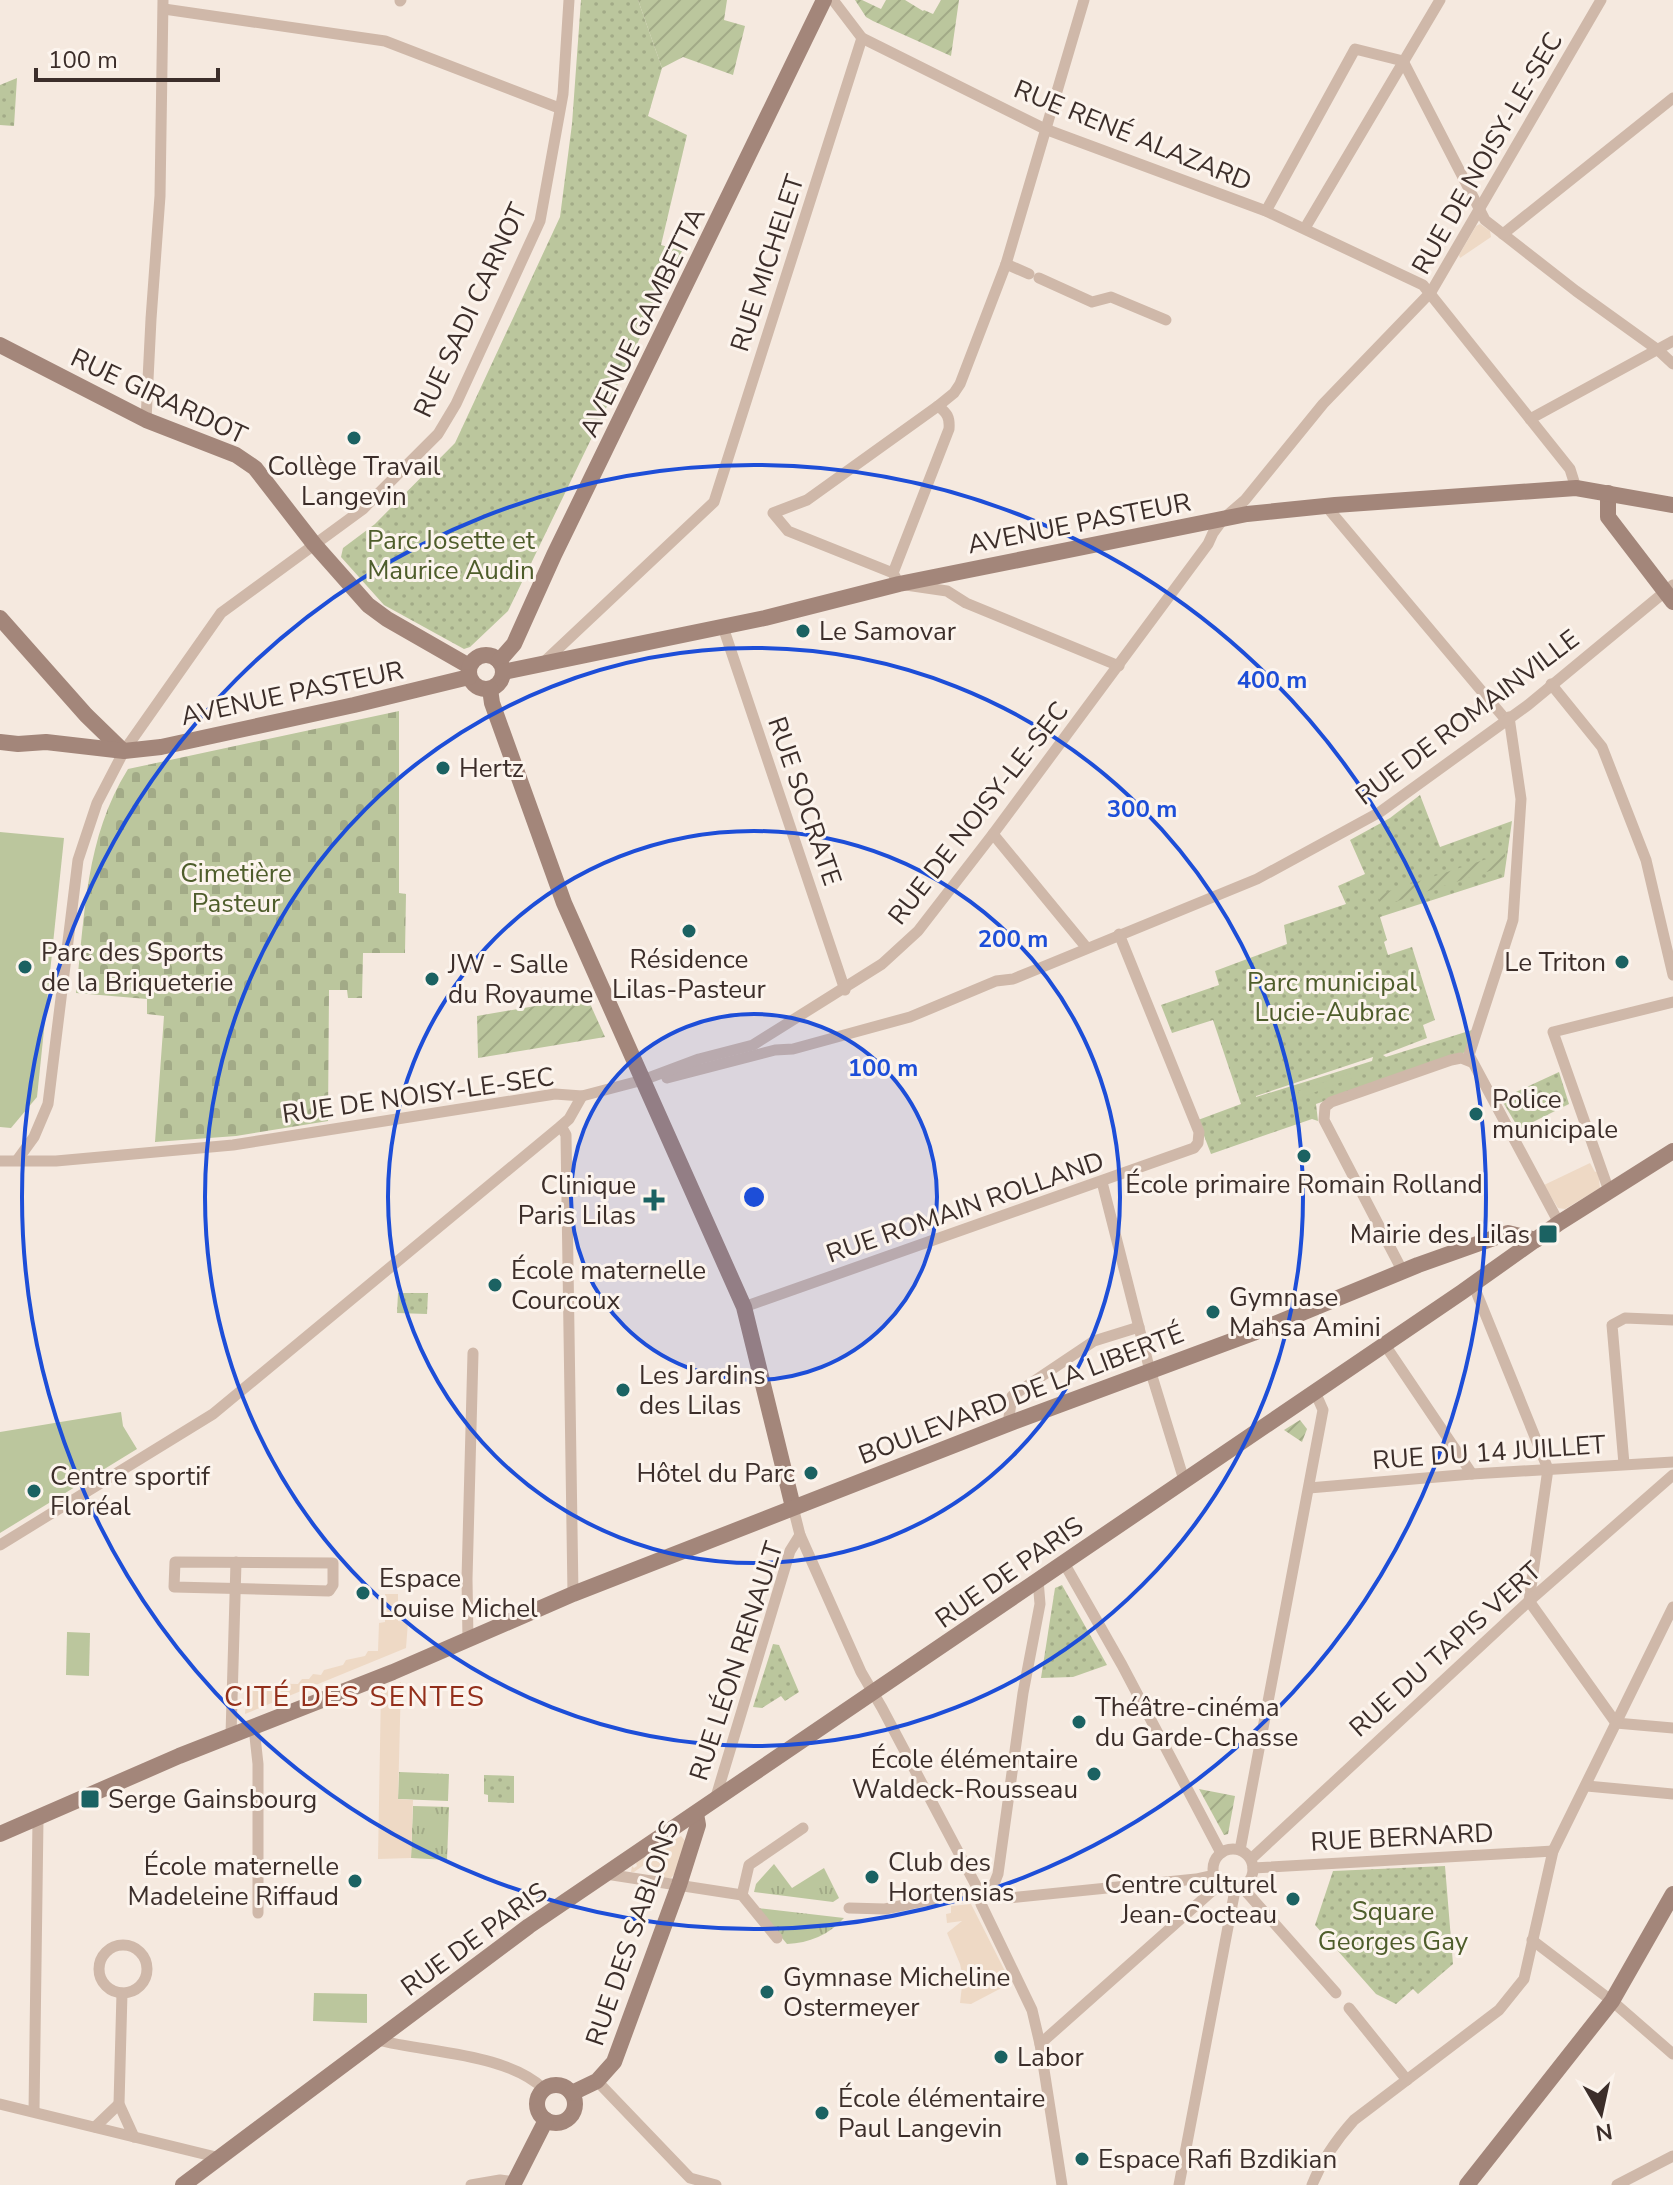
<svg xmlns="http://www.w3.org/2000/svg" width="1673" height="2185" viewBox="0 0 1673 2185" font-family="'Nunito Sans',sans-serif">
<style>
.grass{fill:url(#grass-tufts)}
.cemetery{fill:url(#cemetery-stones)}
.park{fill:url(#park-dots);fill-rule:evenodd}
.garden{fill:url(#garden-furrows)}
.pitch{fill:#bbc69d}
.plaza{fill:#eed9c5}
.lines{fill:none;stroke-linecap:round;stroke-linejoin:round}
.street{stroke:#cfb8a9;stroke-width:11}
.secondary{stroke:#a3867a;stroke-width:16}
.ring{fill:none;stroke:#1d4ed8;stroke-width:4}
.poi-dot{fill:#1b6262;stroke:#fcf4ed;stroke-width:3}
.labels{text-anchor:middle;stroke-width:6;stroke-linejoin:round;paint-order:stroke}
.street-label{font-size:26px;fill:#3c2e2a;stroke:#fcf4ed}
.poi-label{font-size:26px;fill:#3c2e2a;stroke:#fcf4ed;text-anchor:start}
.park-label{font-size:26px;fill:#4e5d2b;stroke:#fcf4ed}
.neighbourhood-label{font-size:28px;letter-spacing:2px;fill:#932f1b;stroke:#fcf4ed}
.centre{fill:#1d4ed8;stroke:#fcf4ed;stroke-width:4}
.ring-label{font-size:24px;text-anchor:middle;font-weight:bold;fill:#1d4ed8;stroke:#fcf4ed;stroke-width:6;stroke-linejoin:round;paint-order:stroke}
</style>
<defs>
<pattern id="grass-tufts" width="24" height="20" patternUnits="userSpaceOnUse" patternTransform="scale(2)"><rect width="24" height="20" fill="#bbc69d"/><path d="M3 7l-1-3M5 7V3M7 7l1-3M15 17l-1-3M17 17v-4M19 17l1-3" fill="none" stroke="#a2aa87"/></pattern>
<pattern id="cemetery-stones" width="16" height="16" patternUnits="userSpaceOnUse" patternTransform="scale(2)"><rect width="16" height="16" fill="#bbc69d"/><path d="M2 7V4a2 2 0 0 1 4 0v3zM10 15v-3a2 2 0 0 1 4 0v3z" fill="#a2aa87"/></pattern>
<pattern id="park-dots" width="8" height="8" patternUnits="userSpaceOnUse" patternTransform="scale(2)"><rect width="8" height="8" fill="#bbc69d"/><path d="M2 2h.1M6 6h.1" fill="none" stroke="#a2aa87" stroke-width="1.8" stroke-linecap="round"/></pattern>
<pattern id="garden-furrows" width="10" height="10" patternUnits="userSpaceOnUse" patternTransform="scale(2)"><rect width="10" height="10" fill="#bbc69d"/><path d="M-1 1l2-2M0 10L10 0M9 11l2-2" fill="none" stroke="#a2aa87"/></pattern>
</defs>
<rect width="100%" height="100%" fill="#f5e9df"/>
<!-- grass -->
<g class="grass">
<polygon points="399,1772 449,1774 448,1801 398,1799"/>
<polygon points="413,1806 449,1807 447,1860 411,1858"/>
<polygon points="774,1864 792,1888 824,1868 839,1898 833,1902 754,1892 756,1884"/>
<path d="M757 1908 844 1918C829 1935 809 1943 787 1944Z"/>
</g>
<!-- cemetery -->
<path class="cemetery" d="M399 711V893L406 894 405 953H363L362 998H348L347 990H329L328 1121 236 1136 155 1142 164 1016 147 1014V999L76 993C85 915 85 838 128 769Z"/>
<!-- park -->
<g class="park">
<polygon points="581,0 638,0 662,68 648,116 687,135 661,245 682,251 508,611 470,647 464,649 384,605 341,557 343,548 375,524 455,443 560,217 572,124"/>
<polygon points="17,78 14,126 0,125 0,85"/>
<path d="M1420 795 1440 847 1512 821 1504 877 1380 917 1387 940 1384 942 1388 955 1412 947 1435 1020 1423 1025 1427 1038 1383 1055 1386 1057 1472 1030 1466 1052 1316 1104 1318 1121 1312 1119 1211 1154 1198 1120 1241 1104 1213 1020 1172 1033 1161 1005 1219 985 1215 971 1287 944 1284 925 1346 904 1338 886 1365 874 1350 840 1390 818ZM1373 1057 1372 1061 1256 1097V1096Z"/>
<polygon points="1559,1072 1569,1104 1519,1129 1501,1099"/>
<polygon points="398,1293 428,1293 427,1314 397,1313"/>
<polygon points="1062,1585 1107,1665 1073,1677 1041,1678 1055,1588"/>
<polygon points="773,1644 779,1645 799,1692 785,1701 781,1696 762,1708 753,1707"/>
<polygon points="484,1775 514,1776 514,1803 488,1802 488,1795 484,1794"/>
<polygon points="1445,1866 1453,1964 1418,1994 1413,1989 1396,2004 1376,1994 1315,1925 1333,1871"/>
</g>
<!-- garden -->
<g class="garden">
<polygon points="638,0 727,0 724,20 745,26 733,75 683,57 662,68"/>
<polygon points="855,0 862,0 881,9 886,0 905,0 923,11 924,10 933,14 941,0 959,0 951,56 873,21 866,17"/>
<polygon points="1505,853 1505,866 1382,906 1377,895"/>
<polygon points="587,997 605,1037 478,1058 477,1016"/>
<polygon points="1300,1420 1307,1429 1302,1442 1284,1430"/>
<polygon points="1199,1789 1235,1796 1228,1834 1224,1835"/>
</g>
<!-- pitch -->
<g class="pitch">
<polygon points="0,832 64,838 37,1097 11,1128 0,1127"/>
<polygon points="1350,1073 1352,1078 1300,1098 1298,1091"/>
<polygon points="121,1412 123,1426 137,1449 0,1533 0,1432"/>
<polygon points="67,1632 90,1633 89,1676 66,1675"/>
<polygon points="314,1993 367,1994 367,2023 313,2021"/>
</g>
<!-- plaza -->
<g class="plaza">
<polygon points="1480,224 1490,231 1491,237 1460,258 1459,255 1476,226"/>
<polygon points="1590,1163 1595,1172 1598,1171 1600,1188 1565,1209 1558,1208 1544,1185"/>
<polygon points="385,1594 398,1594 398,1621 408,1622 406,1648 245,1714 247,1683 298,1684 302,1679 309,1679 313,1674 321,1675 324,1670 343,1665 346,1660 365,1656 368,1651 378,1651 379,1623 385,1622"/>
<polygon points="401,1682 398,1799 413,1800 411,1858 378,1859 381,1690"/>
<polygon points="681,1836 687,1843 677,1871 671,1878 663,1878 663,1874 647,1871 644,1865 634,1872 631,1872 632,1866 634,1868 637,1866 636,1863 648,1855 652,1856 651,1853"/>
<polygon points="971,1904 1011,1983 971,2004 960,2003 963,1977 960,1964 947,1933 962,1921 947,1923 946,1914 951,1913 951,1906"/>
</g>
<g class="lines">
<!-- street -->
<g class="street">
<polyline points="833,0 862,38 1045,129 1266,211 1423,285 1570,469 1576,488"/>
<polyline points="1084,0 1006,264 960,384 954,393 938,406 807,500 773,513 788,531 893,573 899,584 947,591 966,603 1119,666"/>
<polyline points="400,1 401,0"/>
<polyline points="164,9 385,41 559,108"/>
<polyline points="1266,211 1355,49 1403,61 1485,220 1576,291 1658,350 1673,364"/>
<polyline points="1305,228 1440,0"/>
<polyline points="1503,234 1673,98"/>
<polyline points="1006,264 1029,274"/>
<polyline points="1039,278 1092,302 1111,297 1166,320"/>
<polyline points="1530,419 1673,341"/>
<polyline points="146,420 151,319 160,196 163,0"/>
<polyline points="1326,506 1506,720"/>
<path d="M893 573 949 429C950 417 947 413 938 406"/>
<polyline points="723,627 845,990"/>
<polyline points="545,661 714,502 862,38"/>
<polyline points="1551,684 1602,747 1646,860 1673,975"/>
<polyline points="1509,717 1521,799 1513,920 1469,1055 1559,1223"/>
<polyline points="993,834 1086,947"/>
<polyline points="667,1078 775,1050 793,1049 910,1017 996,981 1013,979 1040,968 1257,879 1380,812 1528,705 1673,585"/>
<polyline points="561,1126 566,1135 573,1594"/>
<polyline points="18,1159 34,1137 48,1104 78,860 97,803 124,751 221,613 363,509 438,434 456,404 540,221 563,94 569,0"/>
<polyline points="0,1161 56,1161 233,1145 555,1094 582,1096 643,1080 699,1059 753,1045 882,964 918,931 993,834 1208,544 1213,533 1224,518 1245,500 1323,404 1431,292 1601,0"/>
<polyline points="1102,1182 1148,1363 1184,1480"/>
<polyline points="1609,1191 1553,1032 1673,1002"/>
<polyline points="1403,1272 1324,1120 1325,1107 1331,1102 1451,1060 1461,1058 1471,1062"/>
<polyline points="1473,1284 1548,1469 1529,1601 1616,1723"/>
<polyline points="744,1307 1194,1148 1198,1143 1199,1132 1119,934"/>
<polyline points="1385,1345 1472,1474"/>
<polyline points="1008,1424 1012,1396 1094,1341 1139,1327"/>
<polyline points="1624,1464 1612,1325 1625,1318 1673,1320"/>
<polyline points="1309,1488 1472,1474 1673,1462"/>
<polyline points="793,1507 800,1535 861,1672 882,1708 980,1893 981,1904 1032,2010 1040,2044 1062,2185"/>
<polyline points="0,1545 213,1414 561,1126 569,1119 582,1096"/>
<polygon points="175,1562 333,1563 333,1585 329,1591 174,1587"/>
<polyline points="1064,1563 1122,1665 1221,1853"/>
<polyline points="468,1640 467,1579 473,1353"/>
<polyline points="1616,1723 1673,1728"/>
<polyline points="254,1728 258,1764 258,1913"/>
<polyline points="231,1735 236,1562"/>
<polyline points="1587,1786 1673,1794"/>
<polyline points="715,1800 790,1551 800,1535"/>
<circle cx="1233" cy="1869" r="20"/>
<polyline points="1240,1850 1323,1410 1315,1392"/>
<polyline points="1251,1859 1529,1601 1673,1475"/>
<polyline points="1253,1868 1553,1851"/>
<polyline points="606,1874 742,1895 777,1938"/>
<polyline points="1242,1887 1336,1993"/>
<polyline points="980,1893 994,1884 998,1874 1023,1693 1040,1604 1038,1580"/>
<polyline points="742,1895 749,1865 803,1828"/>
<polyline points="849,1908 885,1909 963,1893 1009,1898 1196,1879 1214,1875"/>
<polyline points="1532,1940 1612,2001 1673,2054"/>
<circle cx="123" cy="1969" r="24"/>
<polyline points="122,1993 119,2104 134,2137"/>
<polyline points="1349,2008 1407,2080"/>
<path d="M378 2040C428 2053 506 2053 544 2089"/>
<polyline points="1040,2044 1220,1884"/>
<polyline points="597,2081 690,2178 716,2185"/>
<polyline points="0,2104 220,2158"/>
<polyline points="34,2111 38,1819"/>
<polyline points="95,2127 119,2104"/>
<polyline points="471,2185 500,2180 514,2182"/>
<polyline points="1179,2185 1235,1890"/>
<path d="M1312 2185C1322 2160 1336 2140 1354 2120L1499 2010 1524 1979 1553 1851 1673 1607"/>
<polyline points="1617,2185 1673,2156"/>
</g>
<!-- secondary -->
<g class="secondary">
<polyline points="0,345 146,420 236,455 255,468 314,544 368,605 387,619 469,666"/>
<polyline points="1608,493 1608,517 1673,602"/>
<polyline points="0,618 86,715 122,750"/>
<circle cx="486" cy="672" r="17"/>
<polyline points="499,661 514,644 554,555 824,0"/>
<polyline points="503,672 765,618 899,584 1247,514 1335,505 1576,488 1673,505"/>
<polyline points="490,689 492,703 564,903 744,1307 793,1507"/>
<polyline points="0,742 18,744 46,742 124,751 161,747 354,705 469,677"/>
<polyline points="0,1834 179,1756 393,1672 573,1594 1008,1424 1253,1333 1418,1265 1508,1233 1536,1240"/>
<circle cx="556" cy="2104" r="19"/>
<polyline points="572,2093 597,2081 614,2062 679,1885 698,1825 696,1814"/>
<polyline points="183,2185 529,1926 1462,1292 1559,1223 1673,1151"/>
<polyline points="513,2185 546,2120"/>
<polyline points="1467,2185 1612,2001 1673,1894"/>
</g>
</g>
<!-- distance rings -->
<circle cx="754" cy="1197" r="183" fill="#1d4ed8" fill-opacity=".12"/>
<g class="ring">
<circle cx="754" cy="1197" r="183"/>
<circle cx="754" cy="1197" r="366"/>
<circle cx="754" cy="1197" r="549"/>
<circle cx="754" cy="1197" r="732"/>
</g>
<!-- markers -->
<g class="poi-dot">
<circle cx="354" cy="438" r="8"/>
<circle cx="803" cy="631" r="8"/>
<circle cx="443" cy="768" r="8"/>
<circle cx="689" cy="931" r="8"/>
<circle cx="1622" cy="962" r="8"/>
<circle cx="25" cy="967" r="8"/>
<circle cx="432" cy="979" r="8"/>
<circle cx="1476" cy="1114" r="8"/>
<circle cx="1304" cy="1156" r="8"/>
<path d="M650 1188h8v8h8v8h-8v8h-8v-8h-8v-8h8z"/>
<rect x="1538" y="1224" width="20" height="20" rx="4"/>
<circle cx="495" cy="1285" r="8"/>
<circle cx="1213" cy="1312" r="8"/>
<circle cx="623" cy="1390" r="8"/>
<circle cx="811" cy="1473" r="8"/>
<circle cx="34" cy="1491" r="8"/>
<circle cx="363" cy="1593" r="8"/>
<circle cx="1079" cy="1722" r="8"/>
<circle cx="1094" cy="1774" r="8"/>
<rect x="80" y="1789" width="20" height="20" rx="4"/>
<circle cx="872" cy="1877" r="8"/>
<circle cx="355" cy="1881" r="8"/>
<circle cx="1293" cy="1899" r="8"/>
<circle cx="767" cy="1992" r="8"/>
<circle cx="1001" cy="2057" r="8"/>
<circle cx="822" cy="2113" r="8"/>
<circle cx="1082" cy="2159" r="8"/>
</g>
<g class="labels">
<!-- street labels -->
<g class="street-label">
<text transform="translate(1133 135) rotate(22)" y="9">RUE RENÉ ALAZARD</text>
<text transform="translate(1487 153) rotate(-60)" y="9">RUE DE NOISY-LE-SEC</text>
<text transform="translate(767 263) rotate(-72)" y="9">RUE MICHELET</text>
<text transform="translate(470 310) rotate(-65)" y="9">RUE SADI CARNOT</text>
<text transform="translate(642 322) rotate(-64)" y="9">AVENUE GAMBETTA</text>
<text transform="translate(159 396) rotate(25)" y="9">RUE GIRARDOT</text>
<text transform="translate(1079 523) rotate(-11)" y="9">AVENUE PASTEUR</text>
<text transform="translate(292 693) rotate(-12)" y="9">AVENUE PASTEUR</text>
<text transform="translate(1467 717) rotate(-37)" y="9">RUE DE ROMAINVILLE</text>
<text transform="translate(805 801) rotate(71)" y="9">RUE SOCRATE</text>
<text transform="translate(978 813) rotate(-52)" y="9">RUE DE NOISY-LE-SEC</text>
<text transform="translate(418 1095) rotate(-8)" y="9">RUE DE NOISY-LE-SEC</text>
<text transform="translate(965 1207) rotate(-19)" y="9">RUE ROMAIN ROLLAND</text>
<text transform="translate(1021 1394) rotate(-21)" y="9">BOULEVARD DE LA LIBERTÉ</text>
<text transform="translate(1489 1452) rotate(-4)" y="9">RUE DU 14 JUILLET</text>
<text transform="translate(1009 1572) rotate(-35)" y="9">RUE DE PARIS</text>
<text transform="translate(1445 1649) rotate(-42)" y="9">RUE DU TAPIS VERT</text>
<text transform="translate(736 1661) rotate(-72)" y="9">RUE LÉON RENAULT</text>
<text transform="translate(1402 1837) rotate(-3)" y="9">RUE BERNARD</text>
<text transform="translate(632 1933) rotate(-71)" y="9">RUE DES SABLONS</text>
<text transform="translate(474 1939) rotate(-36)" y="9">RUE DE PARIS</text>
</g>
<!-- poi labels -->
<g class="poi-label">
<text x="354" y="475" text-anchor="middle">Collège Travail<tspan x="354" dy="30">Langevin</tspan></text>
<text x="819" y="640">Le Samovar</text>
<text x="459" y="777">Hertz</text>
<text x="41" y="961">Parc des Sports<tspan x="41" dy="30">de la Briqueterie</tspan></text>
<text x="689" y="968" text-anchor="middle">Résidence<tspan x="689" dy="30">Lilas-Pasteur</tspan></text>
<text x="1606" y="971" text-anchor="end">Le Triton</text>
<text x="448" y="973">JW - Salle<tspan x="448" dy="30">du Royaume</tspan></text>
<text x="1492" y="1108">Police<tspan x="1492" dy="30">municipale</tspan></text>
<text x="1304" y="1193" text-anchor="middle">École primaire Romain Rolland</text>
<text x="636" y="1194" text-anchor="end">Clinique<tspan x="636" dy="30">Paris Lilas</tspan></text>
<text x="1530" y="1243" text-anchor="end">Mairie des Lilas</text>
<text x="511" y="1279">École maternelle<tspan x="511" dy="30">Courcoux</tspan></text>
<text x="1229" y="1306">Gymnase<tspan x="1229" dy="30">Mahsa Amini</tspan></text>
<text x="639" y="1384">Les Jardins<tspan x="639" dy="30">des Lilas</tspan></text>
<text x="795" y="1482" text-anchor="end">Hôtel du Parc</text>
<text x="50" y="1485">Centre sportif<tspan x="50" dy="30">Floréal</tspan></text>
<text x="379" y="1587">Espace<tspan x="379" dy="30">Louise Michel</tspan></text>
<text x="1095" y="1716">Théâtre-cinéma<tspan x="1095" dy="30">du Garde-Chasse</tspan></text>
<text x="1078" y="1768" text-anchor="end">École élémentaire<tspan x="1078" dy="30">Waldeck-Rousseau</tspan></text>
<text x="108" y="1808">Serge Gainsbourg</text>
<text x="888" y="1871">Club des<tspan x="888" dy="30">Hortensias</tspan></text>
<text x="339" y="1875" text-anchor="end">École maternelle<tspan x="339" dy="30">Madeleine Riffaud</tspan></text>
<text x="1277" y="1893" text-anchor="end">Centre culturel<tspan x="1277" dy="30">Jean-Cocteau</tspan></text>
<text x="783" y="1986">Gymnase Micheline<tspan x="783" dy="30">Ostermeyer</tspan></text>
<text x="1017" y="2066">Labor</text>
<text x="838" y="2107">École élémentaire<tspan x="838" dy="30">Paul Langevin</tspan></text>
<text x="1098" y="2168">Espace Rafi Bzdikian</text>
</g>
<!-- park labels -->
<g class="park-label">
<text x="451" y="549">Parc Josette et<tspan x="451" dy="30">Maurice Audin</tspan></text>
<text x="236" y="882">Cimetière<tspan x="236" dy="30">Pasteur</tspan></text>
<text x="1332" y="991">Parc municipal<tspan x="1332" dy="30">Lucie-Aubrac</tspan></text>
<text x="1393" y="1920">Square<tspan x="1393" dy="30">Georges Gay</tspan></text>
</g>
<!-- neighbourhood labels -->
<g class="neighbourhood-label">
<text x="355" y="1706">CITÉ DES SENTES</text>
</g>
</g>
<circle cx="754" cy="1197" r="12" class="centre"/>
<g class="ring-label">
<text x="1272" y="688">400 m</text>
<text x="1142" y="817">300 m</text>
<text x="1013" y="947">200 m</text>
<text x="883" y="1076">100 m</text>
</g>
<!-- north arrow -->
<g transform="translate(1601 2113) rotate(171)" stroke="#fcf4ed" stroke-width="6" paint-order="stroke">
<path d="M0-6L14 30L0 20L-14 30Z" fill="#3c2e2a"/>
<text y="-12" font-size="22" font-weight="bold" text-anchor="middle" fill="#3c2e2a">N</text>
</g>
<!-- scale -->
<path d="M36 68v12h182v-12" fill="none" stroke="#3c2e2a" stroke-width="4"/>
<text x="48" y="68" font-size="24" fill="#3c2e2a" stroke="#fcf4ed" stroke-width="6" paint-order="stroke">100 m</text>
</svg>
